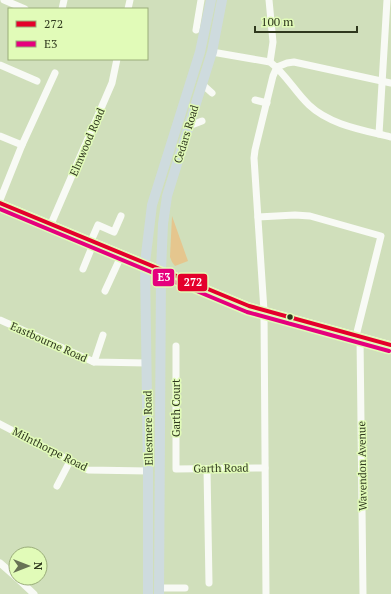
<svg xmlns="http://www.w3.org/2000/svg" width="391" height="594" viewBox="0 0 391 594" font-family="'PT Serif',serif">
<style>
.green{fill:#e5c68e}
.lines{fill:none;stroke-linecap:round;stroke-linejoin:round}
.minor{stroke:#f8faf5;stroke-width:7}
.highway{stroke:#cedbde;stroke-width:10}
.bus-1-casing{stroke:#e1fbb8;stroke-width:7}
.bus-2-casing{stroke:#e1fbb8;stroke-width:7}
.bus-1{stroke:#e4002b;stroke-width:4}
.bus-2{stroke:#e5007d;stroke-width:4}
.bus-dot{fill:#2f381e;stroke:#e1fbb8;stroke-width:1.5}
.labels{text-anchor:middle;stroke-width:3;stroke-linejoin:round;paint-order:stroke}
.street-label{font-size:11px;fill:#2f381e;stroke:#e1fbb8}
.line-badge{stroke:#e1fbb8;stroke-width:1.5}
.badge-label{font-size:11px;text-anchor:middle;font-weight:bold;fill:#fff}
</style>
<rect width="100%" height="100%" fill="#d0dfbb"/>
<!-- green -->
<polygon class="green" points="172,216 188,261 175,266 172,262 170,257"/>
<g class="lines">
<!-- minor -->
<g class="minor">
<polyline points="4,0 25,9"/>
<polyline points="269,0 273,42 270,62"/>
<polyline points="62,9 64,0"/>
<polyline points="128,9 130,0"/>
<polyline points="196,30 201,0"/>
<path d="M212 52 270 62C286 74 295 92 309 105 330 125 363 130 391 137"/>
<polyline points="0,65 37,81"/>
<polyline points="277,67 287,63 294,62 391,83"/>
<polyline points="202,84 212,93"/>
<polyline points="255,100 267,103"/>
<polyline points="189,126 202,121"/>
<polyline points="379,134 387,0"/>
<polyline points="0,136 22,145"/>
<polyline points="0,200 22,145 55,73"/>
<polyline points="0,203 249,306 391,345"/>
<polyline points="258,217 295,215 310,216 381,236 356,336"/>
<polyline points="51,224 112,83 117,59"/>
<polyline points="91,241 98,225 114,232 121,216"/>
<polyline points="83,269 94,242"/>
<polyline points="105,291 122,254"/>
<polyline points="0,320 94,362 147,363"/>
<polyline points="360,337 363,594"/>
<polyline points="176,346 176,469 265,468"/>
<polyline points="94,362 103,335"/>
<polyline points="0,424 88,470 148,471"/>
<polyline points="207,469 209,583"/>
<polyline points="57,486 70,461"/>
<polyline points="0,563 16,577"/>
<polyline points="17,578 34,594"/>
<polyline points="159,588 185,588"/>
<polyline points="266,594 264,311 254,158 255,150 273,76 277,67"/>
</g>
<!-- highway -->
<g class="highway">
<polyline points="148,594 148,471 145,263 152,205 200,52 211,0"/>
<polyline points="159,594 161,270 163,224 167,196 212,52 222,0"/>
</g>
<defs>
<polyline id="bus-1" points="0,203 249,306 391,345"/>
<polyline id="bus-2" points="0,209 247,312 389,351"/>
</defs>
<!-- bus-1 casing -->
<use href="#bus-1" class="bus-1-casing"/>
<!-- bus-2 casing -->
<use href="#bus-2" class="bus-2-casing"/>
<!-- bus-1 -->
<use href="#bus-1" class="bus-1"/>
<!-- bus-2 -->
<use href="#bus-2" class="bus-2"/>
</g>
<!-- markers -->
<circle class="bus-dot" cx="290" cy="317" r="3.5"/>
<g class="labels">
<!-- street labels -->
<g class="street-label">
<text transform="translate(186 134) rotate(-73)" y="4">Cedars Road</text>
<text transform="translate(87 142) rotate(-67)" y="4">Elmwood Road</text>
<text transform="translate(49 342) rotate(24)" y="4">Eastbourne Road</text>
<text transform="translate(176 408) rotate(-90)" y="4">Garth Court</text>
<text transform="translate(148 428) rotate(-91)" y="4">Ellesmere Road</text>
<text transform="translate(50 449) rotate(27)" y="4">Milnthorpe Road</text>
<text transform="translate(362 466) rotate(-91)" y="4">Wavendon Avenue</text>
<text transform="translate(221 468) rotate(-1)" y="4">Garth Road</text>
</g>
</g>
<g class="line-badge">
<rect x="152" y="268" width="23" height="19" rx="4" fill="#e5007d"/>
<rect x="177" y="273" width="31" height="19" rx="4" fill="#e4002b"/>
</g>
<g class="badge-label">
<text x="164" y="281">E3</text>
<text x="193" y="286">272</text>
</g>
<!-- legend -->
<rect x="8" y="8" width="140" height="52" fill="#e1fbb8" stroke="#9aad7a"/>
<rect x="16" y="21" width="20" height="6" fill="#e4002b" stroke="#9aad7a"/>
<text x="44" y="28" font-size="12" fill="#2f381e">272</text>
<rect x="16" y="41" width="20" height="6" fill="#e5007d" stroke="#9aad7a"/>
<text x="44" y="48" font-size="12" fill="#2f381e">E3</text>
<!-- north arrow -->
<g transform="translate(28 566) rotate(90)"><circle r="19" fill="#e1fbb8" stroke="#9aad7a"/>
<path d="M0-3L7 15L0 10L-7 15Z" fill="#677255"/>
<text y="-6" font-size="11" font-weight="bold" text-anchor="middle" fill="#2f381e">N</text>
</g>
<!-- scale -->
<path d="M255 26v6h102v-6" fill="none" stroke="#2f381e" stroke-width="2"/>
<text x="261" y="26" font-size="12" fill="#2f381e" stroke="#e1fbb8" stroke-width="3" paint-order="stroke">100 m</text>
</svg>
